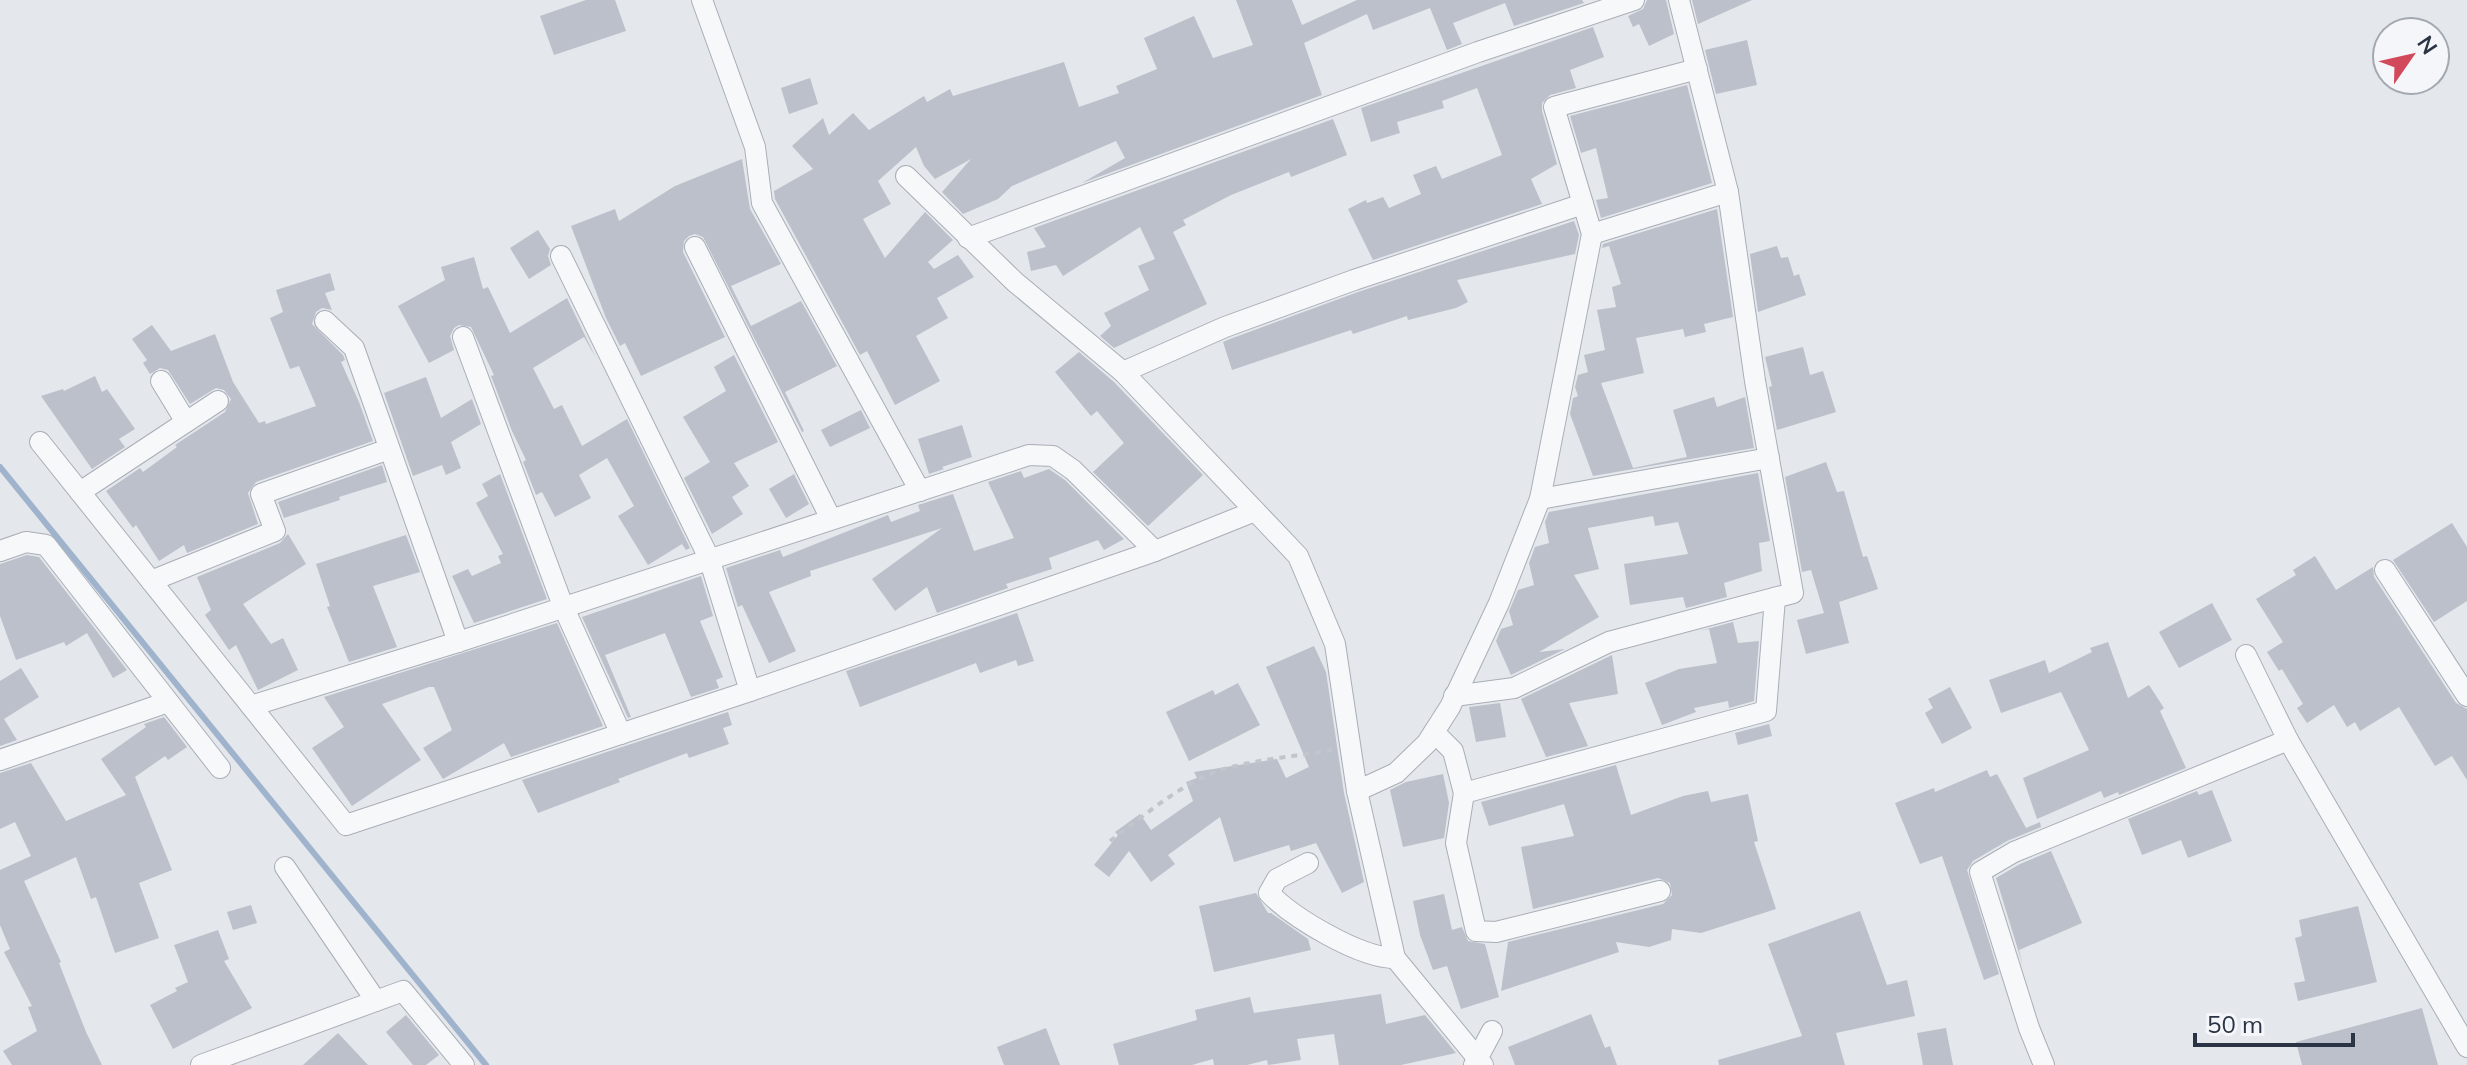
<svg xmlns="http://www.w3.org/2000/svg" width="2467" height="1065" viewBox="0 0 2467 1065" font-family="Mulish,sans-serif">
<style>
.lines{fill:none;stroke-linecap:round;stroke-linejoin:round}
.stream{stroke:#9fb4cc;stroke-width:6}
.building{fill:#bbc0ca}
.minor-casing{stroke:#a9aeb7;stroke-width:22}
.path{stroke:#c2c5cb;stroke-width:4;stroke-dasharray:6 6;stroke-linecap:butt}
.minor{stroke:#f7f8fa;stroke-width:20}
</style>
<rect width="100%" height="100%" fill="#e4e7ec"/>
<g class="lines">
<!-- stream -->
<polyline class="stream" points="0,467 486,1065"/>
</g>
<!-- building -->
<g class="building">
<polygon points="586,0 615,0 626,31 554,55 540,16"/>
<polygon points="1236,0 1292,0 1302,25 1357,0 1582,0 1584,3 1514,26 1505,3 1453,23 1462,44 1447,50 1430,8 1373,30 1367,14 1304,43 1322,95 1082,183 1125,158 1116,141 1012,186 998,199 963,214 942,192 971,159 935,179 924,166 916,147 878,181 891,204 863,219 885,258 925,212 953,240 928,262 934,269 958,255 974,277 937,298 948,318 916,336 940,381 895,405 867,351 860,355 775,199 774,191 813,169 792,146 823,118 829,135 853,113 869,130 924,96 927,102 950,89 953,96 1064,62 1079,107 1119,93 1116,86 1157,69 1144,38 1194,16 1213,58 1253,45"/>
<polygon points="1647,0 1666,0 1674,34 1649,46 1639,24 1633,27 1628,16 1643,9"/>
<polygon points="1692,0 1752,0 1698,24"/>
<polygon points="1593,27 1604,57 1570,70 1576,88 1550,95 1542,103 1542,111 1557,164 1531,179 1542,204 1373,260 1348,209 1366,200 1367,203 1383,197 1389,208 1421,194 1413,175 1436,166 1442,179 1502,155 1477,88 1442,101 1444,108 1397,122 1400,133 1371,142 1361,108"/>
<polygon points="1747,40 1757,85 1716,94 1705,50"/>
<polygon points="810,78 818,104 789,114 781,88"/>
<polygon points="1687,85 1712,183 1601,218 1596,200 1608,198 1596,148 1581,153 1570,116"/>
<polygon points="1333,119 1347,155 1291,177 1289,172 1231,195 1183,220 1186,225 1173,232 1207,304 1114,348 1100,336 1111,326 1104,313 1149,290 1138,266 1155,259 1140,227 1063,276 1056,265 1031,271 1027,252 1046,247 1034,228"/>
<polygon points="742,159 750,209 781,264 731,286 751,326 801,301 837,366 785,392 804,431 802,432 703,237 695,234 689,236 684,241 683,252 725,337 641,376 625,343 620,346 606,318 571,226 615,209 619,221 675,186"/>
<polygon points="1717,209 1733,317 1704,324 1706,332 1685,337 1683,329 1636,338 1644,373 1601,383 1633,468 1687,457 1673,410 1714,397 1717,407 1745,397 1754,448 1593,476 1570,414 1573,398 1578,396 1575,387 1578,375 1588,372 1584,355 1605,350 1597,310 1616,307 1612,287 1621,284 1609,246 1602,248 1603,244"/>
<polygon points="1574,221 1579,235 1575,254 1457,280 1468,302 1456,308 1408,320 1407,316 1353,334 1351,330 1232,370 1223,342 1230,339 1358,292"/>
<polygon points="538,230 550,249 548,256 551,265 529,279 510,248"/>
<polygon points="1777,246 1781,258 1788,257 1794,276 1799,274 1806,295 1758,312 1750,254"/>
<polygon points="474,257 483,289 488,287 510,333 567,298 596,358 584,337 533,368 554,409 562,405 582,446 627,419 690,548 686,550 682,544 648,565 618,516 634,506 607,458 579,475 591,498 555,517 542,492 536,495 523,462 526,460 512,431 491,376 494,375 471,327 459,325 454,328 450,336 454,350 429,363 398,306 445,280 441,267"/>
<polygon points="330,273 335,290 325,293 332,310 322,308 316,312 312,324 343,355 345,360 341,362 359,402 373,441 256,482 248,493 258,524 187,553 184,545 159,561 136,525 133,528 106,491 140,468 143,472 177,447 175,445 225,412 231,399 224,390 216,388 190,404 168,370 160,368 150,374 143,363 147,360 132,339 152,325 171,351 215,334 233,382 259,423 265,421 266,424 316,406 299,366 290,369 270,318 283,312 276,290"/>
<polygon points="1803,347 1810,375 1823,371 1836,412 1777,430 1769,387 1772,386 1765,357"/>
<polygon points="1079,352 1114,382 1203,475 1148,526 1093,472 1124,443 1097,411 1091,416 1055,372"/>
<polygon points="734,355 778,442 734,463 749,486 732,497 743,514 712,534 684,478 710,462 683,417 726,391 714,367"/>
<polygon points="95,376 102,392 107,389 135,429 119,439 125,447 92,469 41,396 63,389 64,391"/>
<polygon points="426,377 441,418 472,399 481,424 451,442 461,468 446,475 442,465 413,476 384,393"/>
<polygon points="861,410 870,428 830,447 821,430"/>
<polygon points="962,425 972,457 942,467 944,469 929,474 918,439"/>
<polygon points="1826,462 1837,492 1844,491 1863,557 1867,556 1878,589 1839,602 1849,643 1806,654 1797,620 1824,613 1811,570 1802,572 1785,477"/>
<polygon points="382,465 387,482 339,497 340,500 284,518 278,502"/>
<polygon points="1049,469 1065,480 1124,539 1104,550 1098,540 1049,558 1052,569 1006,584 1008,588 937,613 927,587 895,611 872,579 942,528 810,571 811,576 769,592 796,651 769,663 742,605 738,607 726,568 780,550 783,557 888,515 891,522 920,511 918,505 953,494 974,551 1014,538 988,482 1021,471 1024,478"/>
<polygon points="1758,473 1770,541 1759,543 1762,571 1724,583 1727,597 1686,608 1683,597 1630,605 1624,564 1688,554 1678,522 1655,526 1653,516 1588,528 1599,569 1574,575 1599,617 1539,652 1565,649 1511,675 1496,641 1501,629 1513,625 1509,611 1518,590 1534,585 1529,563 1535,547 1549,543 1545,522 1549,512"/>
<polygon points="500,474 547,599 474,623 452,576 468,569 472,576 501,563 498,556 503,554 476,503 488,496 482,484"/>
<polygon points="794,474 809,504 786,518 769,489"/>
<polygon points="2452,523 2467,547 2467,601 2434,622 2393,560"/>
<polygon points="288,534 306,564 243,604 271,644 283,638 298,670 258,690 236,645 229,650 205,615 211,610 197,577 280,543"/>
<polygon points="406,535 420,572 373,586 397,647 349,662 327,607 330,606 316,564"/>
<polygon points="27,555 39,557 127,670 113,678 87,633 66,646 64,642 16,660 0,616 0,564"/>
<polygon points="2315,556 2336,590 2373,567 2374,577 2456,703 2467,709 2467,780 2452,756 2435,766 2399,707 2360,731 2355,722 2347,727 2334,705 2307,723 2297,708 2303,704 2282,669 2279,671 2267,652 2283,642 2256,599 2296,575 2293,570"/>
<polygon points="701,576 713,616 700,621 723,677 716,680 719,688 691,697 665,633 605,655 631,717 628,718 582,617"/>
<polygon points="2212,603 2232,640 2179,668 2159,632"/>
<polygon points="1017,613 1034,661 1018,666 1016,660 980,673 976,663 860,707 846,671"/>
<polygon points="1733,622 1738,643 1759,641 1754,701 1729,708 1728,701 1694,708 1696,712 1662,725 1645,683 1679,669 1717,663 1709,629 1699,631"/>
<polygon points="557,623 603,726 511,757 504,743 443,779 423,748 452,730 434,687 429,687 382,704 421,760 352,806 312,748 344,727 324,697"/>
<polygon points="2108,642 2128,698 2149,685 2164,708 2160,711 2186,768 2119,795 2118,792 2104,798 2101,791 2037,819 2023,778 2089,750 2061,692 2001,713 1989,680 2045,660 2049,673 2092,652 2090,648"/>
<polygon points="1314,646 1326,672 1344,793 1364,882 1342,893 1316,843 1291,851 1289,845 1234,862 1220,817 1168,855 1175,864 1151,882 1129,851 1109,877 1094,865 1118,835 1115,832 1140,814 1151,830 1193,801 1186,782 1197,778 1194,772 1277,759 1286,778 1309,767 1266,667"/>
<polygon points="1612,655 1618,694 1569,703 1588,746 1546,757 1521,699"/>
<polygon points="21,668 39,697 4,719 17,740 0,746 0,681"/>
<polygon points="1238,683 1260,725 1189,761 1166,712 1213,690 1215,695"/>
<polygon points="1950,687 1972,728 1942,744 1925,713 1933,708 1928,699"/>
<polygon points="1500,703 1506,737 1476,742 1469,707"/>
<polygon points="728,712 732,725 723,728 729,744 689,758 687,753 618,779 620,782 538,813 522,780"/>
<polygon points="164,717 187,747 168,760 165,756 135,777 172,870 139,883 159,938 115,953 96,897 91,899 76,857 24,881 61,962 59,963 86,1032 102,1065 12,1065 3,1051 37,1031 28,1007 32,1006 4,952 10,949 0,925 0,870 31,856 15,822 0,829 0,773 31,763 66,821 126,795 101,759 146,727 144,724"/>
<polygon points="1769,724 1772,736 1738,745 1735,733"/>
<polygon points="1616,765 1631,815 1683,796 1708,791 1711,802 1748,794 1758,841 1754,842 1776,909 1701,933 1672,929 1671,940 1649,947 1616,942 1619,952 1501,991 1508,942 1663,904 1672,895 1670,883 1658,878 1533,909 1521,847 1574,836 1564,804 1489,826 1481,802"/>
<polygon points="1987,770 1990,777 1997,774 2026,828 2040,822 2041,827 2007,841 1973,861 1967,870 1999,974 1984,980 1942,856 1920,864 1895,803 1934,788 1935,792"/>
<polygon points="1443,774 1449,803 1444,838 1403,847 1390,790 1406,782"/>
<polygon points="2212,790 2232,841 2188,858 2181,840 2142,855 2128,819 2197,791 2199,795"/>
<polygon points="2051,851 2082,923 2019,950 2023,966 1996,878 2020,864"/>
<polygon points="1256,893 1268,913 1271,913 1308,939 1311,950 1214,972 1199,906"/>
<polygon points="1444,894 1452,930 1462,927 1468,941 1485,944 1499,997 1461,1009 1447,966 1433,970 1420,935 1413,901"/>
<polygon points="251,905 257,923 233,930 227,912"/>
<polygon points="2358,906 2377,982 2298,1001 2294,983 2305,981 2295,938 2302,936 2299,920"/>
<polygon points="1860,911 1887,985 1907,980 1915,1016 1836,1033 1845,1065 1719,1065 1718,1060 1802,1036 1768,944"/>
<polygon points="218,930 229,959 224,961 252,1008 173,1049 150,1005 177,991 175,988 188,982 174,945"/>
<polygon points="1381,994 1386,1024 1425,1015 1456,1053 1401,1065 1339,1065 1334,1034 1297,1039 1301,1060 1268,1065 1267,1060 1247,1065 1214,1065 1213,1059 1192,1065 1119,1065 1113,1044 1197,1020 1195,1010 1250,997 1254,1013"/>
<polygon points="2422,1008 2438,1065 2302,1065 2296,1042"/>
<polygon points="1591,1014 1605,1048 1610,1046 1617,1065 1515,1065 1508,1047"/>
<polygon points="406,1015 439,1055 426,1065 413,1065 386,1032"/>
<polygon points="1046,1028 1060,1065 1004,1065 997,1047"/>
<polygon points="1946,1028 1953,1065 1923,1065 1917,1033"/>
<polygon points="338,1033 368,1065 303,1065"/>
</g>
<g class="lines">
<defs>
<g id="minor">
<polyline points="702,0 755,147 762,203 920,491"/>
<polyline points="906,176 1015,282 1123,372 1298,556 1335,644 1357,791 1395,958 1483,1065"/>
<polyline points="1592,234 1728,192"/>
<polyline points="968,238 1478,52 1634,0"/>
<polyline points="695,247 831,519"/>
<polyline points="561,256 709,558 750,691"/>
<polyline points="325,321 354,348 458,642"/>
<polyline points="463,337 563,606 621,734"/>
<polyline points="1123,372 1225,327 1354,280 1583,204"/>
<polyline points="161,381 186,422"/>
<polyline points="40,442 346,825 750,691 1155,551 1255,511"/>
<polyline points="80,492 218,401"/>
<polyline points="1540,499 1769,458"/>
<polyline points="0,551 26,542 46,545 220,768"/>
<polyline points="2385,570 2467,696"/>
<polyline points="151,581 275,531 261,494 389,449"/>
<polyline points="2246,655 2288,740"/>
<polyline points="1454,696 1514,688 1609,642 1793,593 1755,381 1728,192 1679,0"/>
<polyline points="251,706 458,642 1029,455 1053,456 1073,470 1155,551"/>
<polyline points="1434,732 1453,751 1464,793 1766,711 1775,598"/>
<polyline points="0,760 168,702"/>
<polyline points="1357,791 1396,773 1427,743 1450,707 1499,603 1540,499 1592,234 1554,107 1697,69"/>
<polyline points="1464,793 1456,843 1476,931 1496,932 1660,891"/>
<path d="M1308 863 1277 879 1269 893C1293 918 1360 958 1395 958"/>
<polyline points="285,867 376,1001"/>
<polyline points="201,1065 403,991 464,1065"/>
<polyline points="1474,1065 1492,1031"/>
<polyline points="2044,1065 2029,1028 1980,872 2014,852 2288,740 2467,1047"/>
</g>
</defs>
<!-- minor casing -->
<use href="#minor" class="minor-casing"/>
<!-- path -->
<path class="path" d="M1110 841C1144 816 1180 784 1221 770 1251 760 1299 756 1332 750"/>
<!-- minor -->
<use href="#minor" class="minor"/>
</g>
<!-- north arrow -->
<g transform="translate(2411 56) rotate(56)"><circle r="38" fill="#f4f6f9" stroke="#a4a8b1" stroke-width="2"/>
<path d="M0-6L14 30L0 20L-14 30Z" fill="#d1495b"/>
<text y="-12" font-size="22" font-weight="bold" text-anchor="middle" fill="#2b3445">N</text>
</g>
<!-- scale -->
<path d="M2195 1033v12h158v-12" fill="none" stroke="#2b3445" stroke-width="4"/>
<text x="2207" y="1033" font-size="24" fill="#2b3445" stroke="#f4f6f9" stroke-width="6" paint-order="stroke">50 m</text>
</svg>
